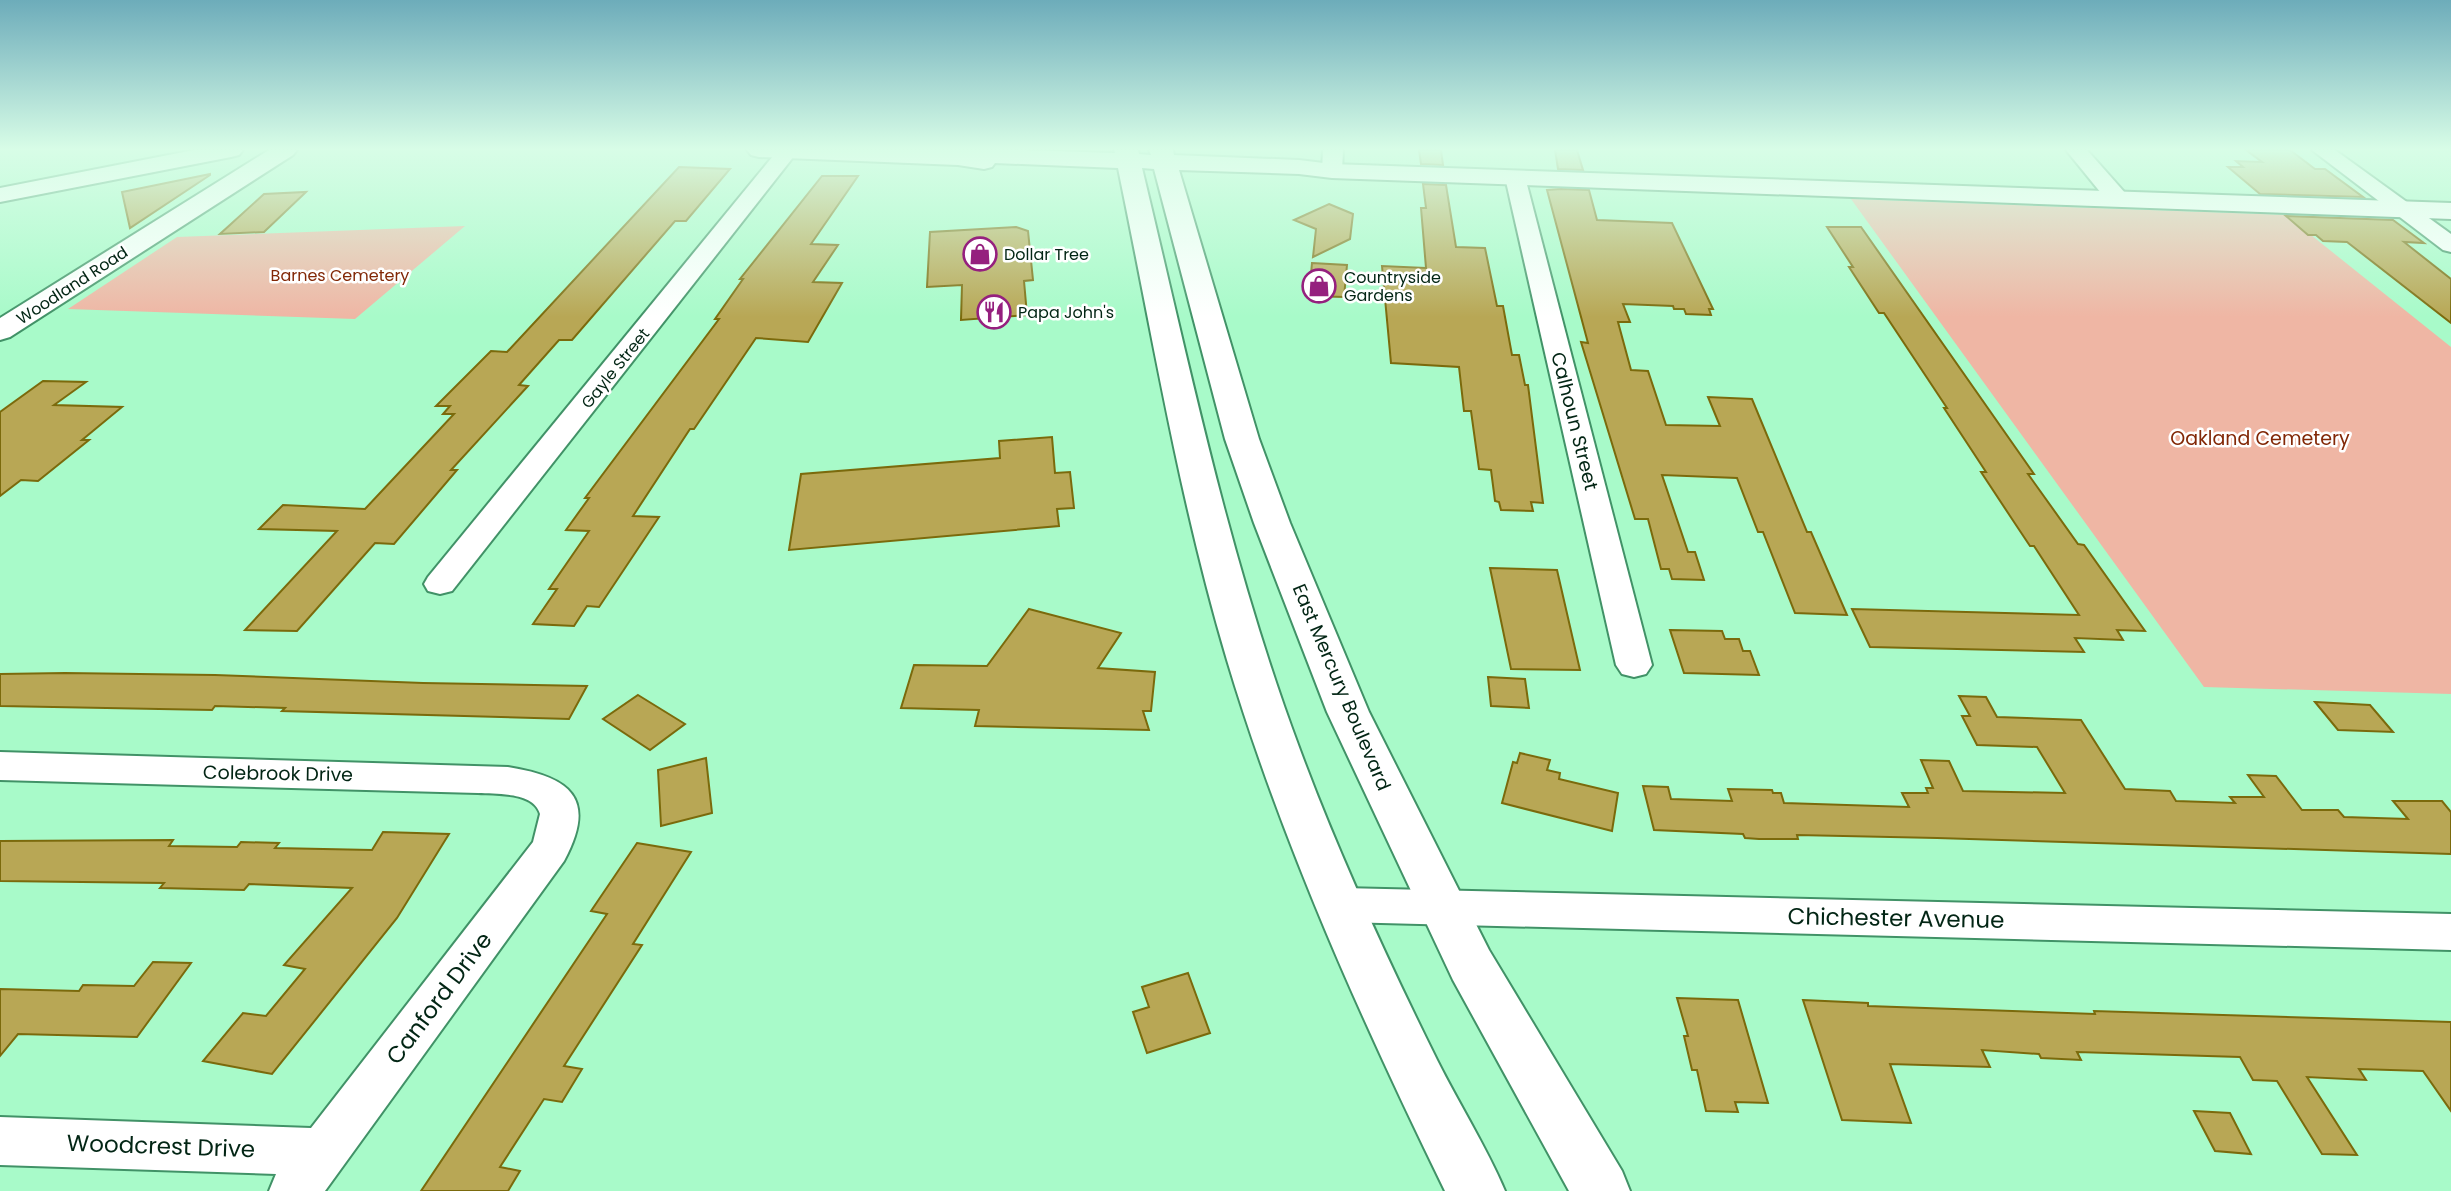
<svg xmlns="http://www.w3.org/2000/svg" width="2451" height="1191" viewBox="0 0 2451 1191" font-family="Poppins,sans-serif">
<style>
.green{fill:#efb6a4}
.building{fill:#b8a755;stroke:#7b6a0c;stroke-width:2}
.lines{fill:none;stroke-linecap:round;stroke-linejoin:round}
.minor-casing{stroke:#419267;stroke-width:4}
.major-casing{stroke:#419267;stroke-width:4}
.minor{fill:#fff;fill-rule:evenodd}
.major{fill:#fff;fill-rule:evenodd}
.labels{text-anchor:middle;stroke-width:5;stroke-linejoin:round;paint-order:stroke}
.far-poi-label{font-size:16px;fill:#022514;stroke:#fff;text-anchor:start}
.far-park-label{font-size:16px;fill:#822807;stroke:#fff}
.far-street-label{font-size:16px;fill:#022514;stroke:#fff}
.street-label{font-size:19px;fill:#022514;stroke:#fff}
.park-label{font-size:19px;fill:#822807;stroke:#fff}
.near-street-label{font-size:23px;fill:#022514;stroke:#fff}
</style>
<rect width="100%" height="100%" fill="#a8fac9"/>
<!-- green -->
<g class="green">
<polygon points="1851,199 2286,215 2451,347 2451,694 2204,687"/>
<polygon points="465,226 355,319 68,309 177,237"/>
</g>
<!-- building -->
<g class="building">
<polygon points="1419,150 1441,150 1443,165 1421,164"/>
<polygon points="1555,150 1577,150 1583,170 1558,169"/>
<polygon points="2246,150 2290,150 2315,169 2325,169 2363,197 2260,194 2228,167 2243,167 2236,161 2262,162"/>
<polygon points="679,167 730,169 686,221 675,221 572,340 559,340 519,385 528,386 451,470 457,470 394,544 375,543 297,631 245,630 337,531 259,529 283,505 365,509 454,414 443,414 450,406 436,406 491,351 507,352"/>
<polygon points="210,174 210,175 130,228 122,192"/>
<polygon points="822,176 858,176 811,244 838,245 813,282 842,283 808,342 756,338 694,429 690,429 633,516 659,517 599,607 587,606 574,626 533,624 557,589 549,589 589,531 566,530 589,498 585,498 719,319 715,319 743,279 740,279"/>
<polygon points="1423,184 1446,185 1456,247 1485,248 1497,306 1503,306 1512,355 1519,355 1525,385 1528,385 1543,503 1531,502 1533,511 1501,510 1499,502 1495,501 1491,470 1479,469 1471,411 1464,411 1459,367 1391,363 1382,266 1426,268 1421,208 1426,208"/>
<polygon points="1561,189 1589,190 1597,220 1672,223 1713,309 1709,309 1711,315 1686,314 1684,309 1674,309 1673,306 1623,304 1630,322 1618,322 1631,370 1648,371 1666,425 1720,426 1708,397 1752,399 1807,532 1811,532 1847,615 1795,613 1763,532 1758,532 1737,478 1662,475 1688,552 1695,552 1704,580 1672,579 1669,569 1661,569 1648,519 1635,519 1581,342 1588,343 1547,190"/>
<polygon points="306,192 264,232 220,234 264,194"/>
<polygon points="1329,204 1353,214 1350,239 1313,257 1316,229 1294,220"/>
<polygon points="2286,216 2393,220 2424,243 2404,242 2451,279 2451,323 2347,242 2323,241 2316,235 2308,235"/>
<polygon points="1016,227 1028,231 1033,280 1024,281 1027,315 961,320 962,285 927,287 930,232"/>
<polygon points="1827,227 1861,227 2034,474 2028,474 2078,544 2084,545 2145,631 2117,630 2123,640 2075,638 2084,652 1870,647 1852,609 2079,615 2034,546 2030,546 2014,522 1981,472 1986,472 1944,408 1947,408 1884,313 1879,313 1849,267 1853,267"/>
<polygon points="1312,263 1347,265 1344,297 1309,296"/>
<polygon points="43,381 86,382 54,405 122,407 82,440 89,440 38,481 21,480 0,496 0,412"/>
<polygon points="1052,437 1055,473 1070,472 1074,508 1057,509 1059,526 789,550 801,474 1000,458 999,441"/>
<polygon points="1490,568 1557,570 1580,670 1511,669"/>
<polygon points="1029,609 1121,633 1098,668 1155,672 1151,711 1143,711 1149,730 975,726 979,710 901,708 914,665 987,666"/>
<polygon points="1670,630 1722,631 1725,639 1739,639 1743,651 1750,651 1759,675 1684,673"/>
<polygon points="65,673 215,675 423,683 587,686 569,719 282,711 285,708 215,706 212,710 0,706 0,674"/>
<polygon points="1488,677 1525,679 1529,708 1491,706"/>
<polygon points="638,695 685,724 650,750 603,719"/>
<polygon points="1959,696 1986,697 1997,717 2081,720 2125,789 2170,791 2176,801 2235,803 2230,797 2264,797 2248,775 2276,776 2302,810 2338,810 2344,817 2408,819 2393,801 2442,801 2451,812 2451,854 1937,838 1797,835 1798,839 1759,839 1745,838 1743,834 1654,830 1643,786 1668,787 1671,799 1732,801 1728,789 1772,790 1773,793 1781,793 1784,803 1909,807 1902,793 1928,793 1926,788 1933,788 1921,760 1949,761 1963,791 2065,793 2037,747 1977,745 1962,716 1970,716"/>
<polygon points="2315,702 2370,705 2393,732 2338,730"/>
<polygon points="1520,753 1550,760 1547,770 1560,773 1559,779 1618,793 1612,831 1502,803 1513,762 1517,763"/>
<polygon points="706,758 712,813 661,826 658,770"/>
<polygon points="383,832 449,834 397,918 272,1074 203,1061 243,1013 266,1016 305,969 284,965 352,888 249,884 244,890 160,888 164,883 0,881 0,841 173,840 169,846 237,847 241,842 279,843 275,848 372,850"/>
<polygon points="637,843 691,852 633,944 642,945 564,1066 582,1069 562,1102 544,1099 500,1167 520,1171 508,1191 421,1191 607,914 591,911"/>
<polygon points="153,962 191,963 137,1037 18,1034 0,1056 0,989 79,991 83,985 134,986"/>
<polygon points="1188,973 1210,1033 1147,1053 1133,1012 1149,1007 1142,987"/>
<polygon points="1677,998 1738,1000 1768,1103 1735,1102 1738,1112 1706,1111 1697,1070 1692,1070 1684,1036 1688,1036"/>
<polygon points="1803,1000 1868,1003 1868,1006 2095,1014 2094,1011 2451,1022 2451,1111 2423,1071 2359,1069 2366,1080 2307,1077 2357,1155 2322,1154 2277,1081 2253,1080 2240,1057 2077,1052 2081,1060 2041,1058 2039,1054 1982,1050 1990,1067 1890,1064 1911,1123 1842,1120"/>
<polygon points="2194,1111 2230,1113 2251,1154 2215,1151"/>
</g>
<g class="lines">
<defs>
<g id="minor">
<polygon points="778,150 798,151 452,591 440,594 428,591 424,584 428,577"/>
<polygon points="1323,150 1343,150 1342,171 1339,175 1325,175 1322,171"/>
<polygon points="2066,150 2087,150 2126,194 2129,199 2126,204 2110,204"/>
<polygon points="2312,150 2335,150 2451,234 2451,252 2443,250"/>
<polygon points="1515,171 1522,173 1525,177 1652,665 1646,674 1634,677 1622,674 1616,665 1505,177 1508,173"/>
<path d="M0 752 508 767C570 777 598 798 564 861L325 1191H269L276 1174 0 1165V1117L311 1128 533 842 540 814C534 792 497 794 478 793L0 780Z"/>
<polygon points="1342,888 2451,914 2451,950 1342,922 1327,917 1321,905 1327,893"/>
</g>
<g id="major">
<polygon points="194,150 243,150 239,155 231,157 0,202 0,188"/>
<polygon points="269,150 297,150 293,155 10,337 0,340 0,318"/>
<path d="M747 150H1023L1115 153 1114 150H1138L1139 154 1151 155 1149 150H1173L1174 155 1299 160 1332 164 2451 203V219L1332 178 1299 174 1179 170 1259 439 1290 523 1369 712 1489 950 1622 1171 1630 1191H1569L1453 980 1327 712 1254 523 1225 439 1154 169 1142 168C1189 363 1229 561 1300 750 1339 855 1387 959 1437 1060 1459 1104 1486 1146 1505 1191H1445C1361 1019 1282 843 1227 660 1179 499 1152 332 1118 168L995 163 992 167 984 169 958 165 759 157 751 155Z"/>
</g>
</defs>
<!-- minor casing -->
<use href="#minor" class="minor-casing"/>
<!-- major casing -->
<use href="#major" class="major-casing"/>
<!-- minor -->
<use href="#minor" class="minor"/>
<!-- major -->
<use href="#major" class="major"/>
</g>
<!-- sky -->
<linearGradient id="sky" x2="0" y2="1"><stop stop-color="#6dacba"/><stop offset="0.47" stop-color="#d8fde7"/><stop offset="1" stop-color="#d8fde7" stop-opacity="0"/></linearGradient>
<rect width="2451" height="317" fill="url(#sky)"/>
<!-- icons -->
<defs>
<symbol id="shop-ring" viewBox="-11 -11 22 22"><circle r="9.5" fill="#fff" stroke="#95207e" stroke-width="1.5"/><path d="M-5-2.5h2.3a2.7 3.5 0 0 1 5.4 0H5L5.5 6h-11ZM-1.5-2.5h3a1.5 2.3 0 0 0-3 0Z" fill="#95207e"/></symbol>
<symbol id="restaurant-ring" viewBox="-11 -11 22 22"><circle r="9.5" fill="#fff" stroke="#95207e" stroke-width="1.5"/><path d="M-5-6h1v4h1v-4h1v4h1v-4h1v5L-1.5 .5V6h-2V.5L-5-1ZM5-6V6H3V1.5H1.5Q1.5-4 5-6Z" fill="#95207e"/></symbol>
</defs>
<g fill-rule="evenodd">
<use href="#shop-ring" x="961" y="235" width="38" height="38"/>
<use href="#shop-ring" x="1300" y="267" width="38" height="38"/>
<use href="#restaurant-ring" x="975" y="293" width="38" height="38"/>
</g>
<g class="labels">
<!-- far-poi labels -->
<g class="far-poi-label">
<text x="1004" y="260">Dollar Tree</text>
<text x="1344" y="283">Countryside<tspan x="1344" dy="18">Gardens</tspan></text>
<text x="1018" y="318">Papa John's</text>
</g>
<!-- far-park labels -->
<g class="far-park-label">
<text x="340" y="281">Barnes Cemetery</text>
</g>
<!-- far-street labels -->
<g class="far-street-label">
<text transform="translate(72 285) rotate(-33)" y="6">Woodland Road</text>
<text transform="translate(615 368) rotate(-51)" y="6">Gayle Street</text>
</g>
<!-- street labels -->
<g class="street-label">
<text transform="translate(1575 421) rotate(76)" y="7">Calhoun Street</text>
<text transform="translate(1342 687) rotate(67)" y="7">East Mercury Boulevard</text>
<text transform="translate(278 773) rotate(1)" y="7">Colebrook Drive</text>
</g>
<!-- park labels -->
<g class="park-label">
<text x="2260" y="445">Oakland Cemetery</text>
</g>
<!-- near-street labels -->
<g class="near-street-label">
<text transform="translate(1896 918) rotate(1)" y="8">Chichester Avenue</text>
<text transform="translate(439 998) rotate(-53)" y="8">Canford Drive</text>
<text transform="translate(161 1146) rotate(2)" y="8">Woodcrest Drive</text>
</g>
</g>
</svg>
